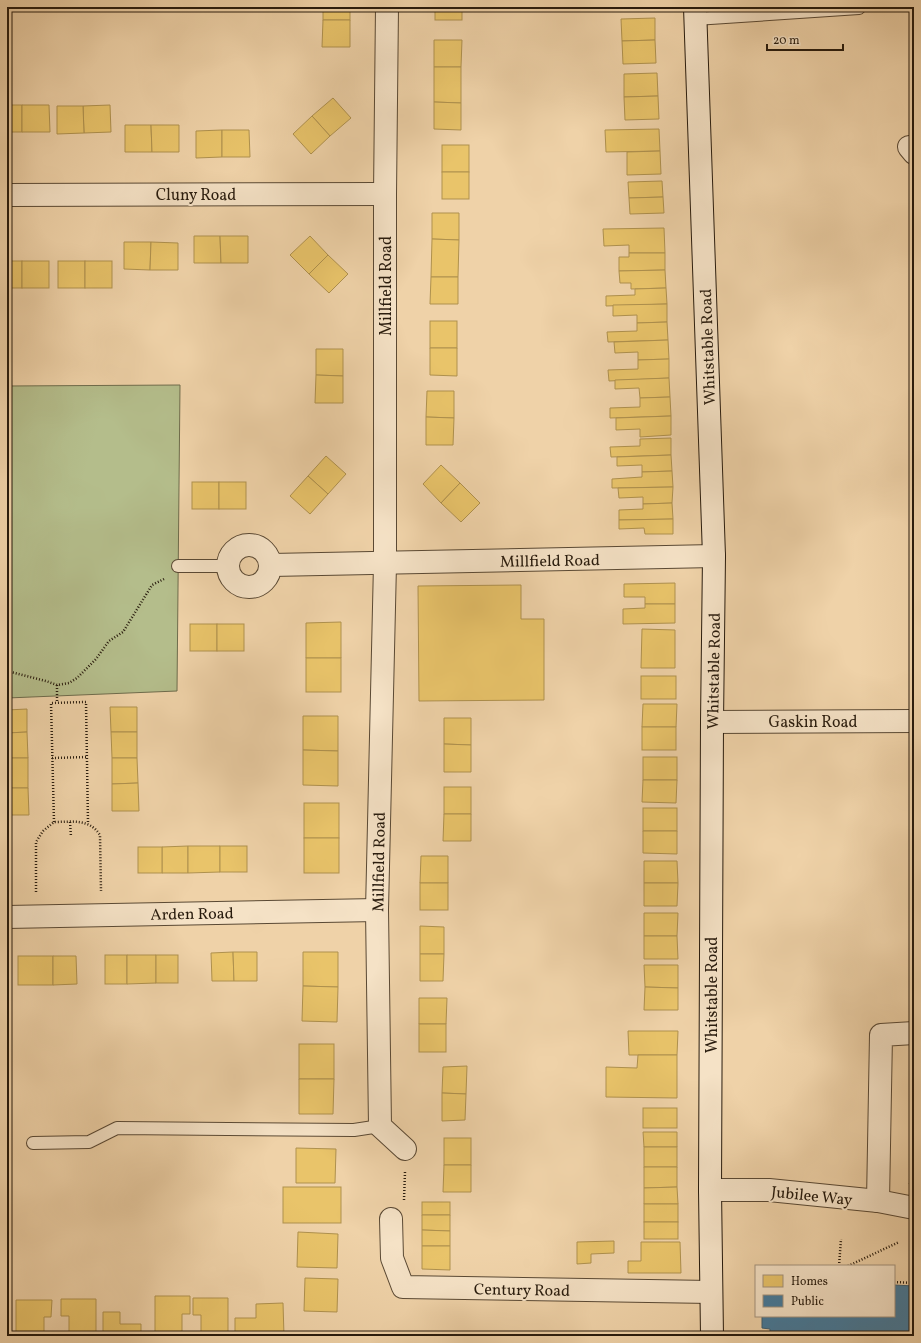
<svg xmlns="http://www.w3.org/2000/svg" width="921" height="1343" viewBox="0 0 921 1343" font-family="Vollkorn,serif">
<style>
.green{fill:#b4bd8b;stroke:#6e6c4c}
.homes{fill:#e9c46a;stroke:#af914e}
.public{fill:#457b9d;stroke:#3c5e72}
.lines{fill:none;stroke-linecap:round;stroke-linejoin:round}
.service-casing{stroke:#5a4934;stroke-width:14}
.minor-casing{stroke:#5a4934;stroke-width:24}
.secondary-casing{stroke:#281b0d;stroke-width:24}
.path{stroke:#281b0d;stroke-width:2.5;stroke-dasharray:1 2;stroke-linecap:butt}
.service{stroke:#f5e2c6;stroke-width:12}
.minor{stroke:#f5e2c6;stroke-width:22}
.secondary{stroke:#f5e2c6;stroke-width:22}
.labels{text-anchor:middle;stroke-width:4;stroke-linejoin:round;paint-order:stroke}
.street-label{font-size:16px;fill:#281b0d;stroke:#f5e2c6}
</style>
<rect width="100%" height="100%" fill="#efd2a8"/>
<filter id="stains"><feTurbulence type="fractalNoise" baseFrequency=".005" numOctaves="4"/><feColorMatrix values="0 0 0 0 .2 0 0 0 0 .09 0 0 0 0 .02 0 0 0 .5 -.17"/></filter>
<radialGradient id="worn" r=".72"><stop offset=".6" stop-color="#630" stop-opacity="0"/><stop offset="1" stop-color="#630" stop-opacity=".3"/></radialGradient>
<!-- green -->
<polygon class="green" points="180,385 177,691 7,698 7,386"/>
<!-- homes -->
<g class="homes">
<rect x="323" y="7" width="27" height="13"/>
<rect x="435" y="7" width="27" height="13"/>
<polygon points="655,18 655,40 622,41 621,19"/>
<polygon points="323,20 350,20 350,47 322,47"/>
<polygon points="434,40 462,40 461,67 434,67"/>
<polygon points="655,40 656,63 623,64 622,41"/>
<polygon points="434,67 461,67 461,103 434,102"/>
<polygon points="657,73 658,96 624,97 624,74"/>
<polygon points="658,96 659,119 625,120 624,97"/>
<polygon points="333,98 351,118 330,136 312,116"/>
<polygon points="434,102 461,103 461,130 434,129"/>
<rect x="7" y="105" width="15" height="27"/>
<polygon points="22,105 49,105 50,132 22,132"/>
<polygon points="110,105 111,132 84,133 83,106"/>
<polygon points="57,106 83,106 84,133 57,134"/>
<polygon points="312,116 330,136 311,154 293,134"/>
<polygon points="125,125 151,125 152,152 125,152"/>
<polygon points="151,125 179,125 179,152 152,152"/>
<polygon points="659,129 660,151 606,152 605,130"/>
<polygon points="222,130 222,157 196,158 196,131"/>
<polygon points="222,130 249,130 250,157 222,157"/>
<rect x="442" y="145" width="27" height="27"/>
<polygon points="660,151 661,174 627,175 627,152"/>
<rect x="442" y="172" width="27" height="27"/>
<polygon points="662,181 663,197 629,198 628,182"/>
<polygon points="663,197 664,213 630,214 629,198"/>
<polygon points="432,213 459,213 459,240 432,239"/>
<polygon points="664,228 665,253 629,253 629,245 604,246 603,229"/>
<polygon points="194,236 220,236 221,263 194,263"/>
<polygon points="220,236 248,236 248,263 221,263"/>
<polygon points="310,236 328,255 309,274 290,255"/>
<polygon points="432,239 459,240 458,277 431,277"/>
<polygon points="124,242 151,242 150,270 124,269"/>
<polygon points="151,242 178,243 178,270 150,270"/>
<polygon points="629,253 665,253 665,270 619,271 619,257 629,257"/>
<polygon points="328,255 348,274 329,293 309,274"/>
<rect x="7" y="261" width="15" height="27"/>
<rect x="22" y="261" width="27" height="27"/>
<rect x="58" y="261" width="27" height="27"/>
<rect x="85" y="261" width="27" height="27"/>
<polygon points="665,270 666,288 631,289 631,283 620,283 619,271"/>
<polygon points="431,277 458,277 458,304 430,304"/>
<polygon points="666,288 667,304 606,306 606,296 635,295 635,289"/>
<polygon points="667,304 667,322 637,323 637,315 613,316 613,305"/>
<rect x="430" y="321" width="27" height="27"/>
<polygon points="667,322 668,340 608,342 607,332 637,331 637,323"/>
<polygon points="668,340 669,359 638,360 638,352 615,353 614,342"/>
<polygon points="430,348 457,348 457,376 430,375"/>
<polygon points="316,349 343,349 343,376 316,375"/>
<polygon points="669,359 669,378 609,381 608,370 638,369 638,360"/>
<polygon points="316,375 343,376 343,403 315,403"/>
<polygon points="669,378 670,397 640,398 639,388 615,389 615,380"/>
<polygon points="427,391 454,391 454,418 426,417"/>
<polygon points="670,397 671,416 610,418 610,408 640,407 640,398"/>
<polygon points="671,416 671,435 640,437 640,429 616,430 616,418"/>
<polygon points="426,417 454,418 453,445 426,445"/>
<polygon points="671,438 671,455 611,457 610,447 640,446 640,439"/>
<polygon points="671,455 672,471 642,472 642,465 617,466 617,457"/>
<polygon points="326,456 346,474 328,494 308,476"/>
<polygon points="441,465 460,483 441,503 423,484"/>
<polygon points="672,471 673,487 612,488 612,479 642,477 642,472"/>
<polygon points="308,476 328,494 310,514 290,496"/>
<rect x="192" y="482" width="27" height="27"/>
<rect x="219" y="482" width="27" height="27"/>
<polygon points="460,483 480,503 461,522 441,503"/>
<polygon points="673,487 672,503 643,504 643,497 619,498 618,488"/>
<polygon points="672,503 673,519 619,520 619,510 643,509 643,504"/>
<polygon points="673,519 673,534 645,534 644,528 619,529 619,520"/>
<polygon points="675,583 675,604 645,604 645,597 624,597 624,584"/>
<polygon points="521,585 521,619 544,619 544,700 419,701 418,586"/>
<polygon points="645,604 675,604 675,623 623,624 623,609 645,608"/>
<polygon points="341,622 341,658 306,658 306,623"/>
<rect x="190" y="624" width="27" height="27"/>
<rect x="217" y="624" width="27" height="27"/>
<polygon points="642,629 675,630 675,668 641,668"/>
<rect x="306" y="658" width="35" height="34"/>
<rect x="641" y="676" width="35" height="23"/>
<polygon points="643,704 677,704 676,727 642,727"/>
<polygon points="110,707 137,707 137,732 111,732"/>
<polygon points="27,709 27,732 7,733 7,710"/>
<polygon points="303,716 338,716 338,751 303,750"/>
<polygon points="444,718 471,718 471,745 444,744"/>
<rect x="642" y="727" width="34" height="23"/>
<polygon points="27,732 28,758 7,758 7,733"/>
<polygon points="111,732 137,732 137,758 112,758"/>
<polygon points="444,744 471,745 471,772 444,772"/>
<polygon points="303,750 338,751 338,786 303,785"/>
<rect x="643" y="757" width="34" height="23"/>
<rect x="7" y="758" width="21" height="30"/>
<polygon points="112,758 137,758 138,783 112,784"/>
<polygon points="643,780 677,780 676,803 642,802"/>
<polygon points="138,783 139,811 112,811 112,784"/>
<rect x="444" y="787" width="27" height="27"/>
<polygon points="7,788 28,788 29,815 7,815"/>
<rect x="304" y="803" width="35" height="35"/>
<rect x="643" y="808" width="34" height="23"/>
<polygon points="444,814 471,814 471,841 443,841"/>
<polygon points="643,831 677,831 677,854 643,853"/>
<rect x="304" y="838" width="35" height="35"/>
<polygon points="188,846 188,873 162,873 162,847"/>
<polygon points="188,846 220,846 220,872 188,873"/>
<rect x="220" y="846" width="27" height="26"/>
<rect x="138" y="847" width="24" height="26"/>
<polygon points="421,856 448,856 448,883 420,883"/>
<polygon points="644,861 677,861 678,883 644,883"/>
<rect x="420" y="883" width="28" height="27"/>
<polygon points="644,883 678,883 677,906 644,906"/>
<polygon points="644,913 678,913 677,936 644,936"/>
<polygon points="420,926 444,927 444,954 420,954"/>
<polygon points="644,936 677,936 678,959 644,959"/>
<polygon points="233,952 234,981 212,981 211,953"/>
<polygon points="233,952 257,952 257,981 234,981"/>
<polygon points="303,952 338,952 338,987 303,986"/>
<polygon points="420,954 444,954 443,981 420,981"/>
<rect x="105" y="955" width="22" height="29"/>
<polygon points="127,955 156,955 156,983 127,984"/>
<rect x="156" y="955" width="22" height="28"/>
<rect x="18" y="956" width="35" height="29"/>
<polygon points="53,956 76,956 77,984 53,985"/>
<polygon points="644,965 678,965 678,988 645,987"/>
<polygon points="303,986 338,987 337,1022 302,1021"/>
<polygon points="645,987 678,988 678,1010 644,1010"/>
<polygon points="419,998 447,998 446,1024 419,1024"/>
<rect x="419" y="1024" width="27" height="28"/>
<polygon points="628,1031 678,1031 677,1055 629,1055"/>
<rect x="299" y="1044" width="35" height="35"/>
<polygon points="638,1055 677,1055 677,1098 606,1097 606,1067 637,1068"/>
<polygon points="467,1066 466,1094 442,1093 443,1067"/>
<polygon points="299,1079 334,1079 333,1114 299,1114"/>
<polygon points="442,1093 466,1094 465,1120 442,1121"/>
<rect x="643" y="1108" width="34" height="20"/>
<polygon points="643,1132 677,1132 677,1147 644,1147"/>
<rect x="444" y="1138" width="27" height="27"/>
<rect x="644" y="1147" width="33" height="20"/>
<polygon points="296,1148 336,1149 335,1183 296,1183"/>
<polygon points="444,1165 471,1165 471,1192 443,1192"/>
<polygon points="644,1167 677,1167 677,1187 644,1188"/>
<rect x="283" y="1187" width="58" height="36"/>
<polygon points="677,1187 678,1204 644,1204 644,1188"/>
<rect x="422" y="1202" width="28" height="13"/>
<rect x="644" y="1204" width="34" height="18"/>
<polygon points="422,1215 450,1215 450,1231 422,1230"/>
<rect x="644" y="1222" width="34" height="17"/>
<polygon points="422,1230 450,1231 450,1246 422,1246"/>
<polygon points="298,1232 338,1234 337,1268 297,1267"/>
<polygon points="614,1241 614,1253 591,1254 591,1263 577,1264 577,1242"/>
<polygon points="641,1242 680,1242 681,1273 628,1273 628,1261 641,1261"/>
<polygon points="422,1246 450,1246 450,1270 422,1269"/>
<polygon points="305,1278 338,1279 337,1312 304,1311"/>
<polygon points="155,1296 190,1296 190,1314 182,1314 182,1336 155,1336"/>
<polygon points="193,1298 228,1298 228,1336 201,1336 201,1315 193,1315"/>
<polygon points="61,1299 96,1299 96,1336 69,1336 69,1316 61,1316"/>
<polygon points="16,1300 52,1300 51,1317 44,1317 44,1336 16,1336"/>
<polygon points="283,1303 284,1336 235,1336 235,1318 256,1318 256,1304"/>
<polygon points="103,1312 120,1312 120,1324 141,1324 141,1336 103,1336"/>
</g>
<!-- public -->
<polygon class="public" points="894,1285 914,1286 914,1336 770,1336 770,1329 762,1328 762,1316 894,1316"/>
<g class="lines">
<defs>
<g id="service">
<polyline points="695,19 859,8"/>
<polyline points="178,566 228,566"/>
<polyline points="33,1143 89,1142 117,1128 354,1130 380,1126"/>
</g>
<g id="minor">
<polyline points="387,7 385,194 385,564 377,910 380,1126 405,1149"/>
<polyline points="909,147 914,153"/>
<polyline points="7,195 385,194"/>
<circle cx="249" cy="566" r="21"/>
<polyline points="271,565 714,556"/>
<polyline points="712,722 914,721"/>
<polyline points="7,917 377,910"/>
<polyline points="710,1190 769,1190 878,1201 914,1208"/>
<polyline points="878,1201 881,1035 914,1033"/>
<polyline points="391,1219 392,1258 403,1287 711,1292"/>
</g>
<polyline id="secondary" points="695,7 714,556 712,722 710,1190 712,1336"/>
</defs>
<!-- service casing -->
<use href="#service" class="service-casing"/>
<!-- minor casing -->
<use href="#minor" class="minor-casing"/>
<!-- secondary casing -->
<use href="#secondary" class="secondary-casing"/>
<!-- path -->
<g class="path">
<polyline points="7,671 46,681 57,685 69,683 77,678 96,659 109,641 123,632 152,585 164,579"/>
<polyline points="57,685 57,703"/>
<polyline points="52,758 87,757"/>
<polyline points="54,822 51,703 86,702 88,823"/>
<polyline points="70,822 71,837"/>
<path d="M36 892V842L43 831 54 822C72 822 89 818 100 835L101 891"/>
<polyline points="910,1184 911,1174 914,1174"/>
<polyline points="404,1200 405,1172"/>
<polyline points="839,1266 841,1239"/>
<polyline points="848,1266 899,1242"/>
<polyline points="894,1282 914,1283"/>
</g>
<!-- service -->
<use href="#service" class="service"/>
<!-- minor -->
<use href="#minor" class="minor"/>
<!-- secondary -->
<use href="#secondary" class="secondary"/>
</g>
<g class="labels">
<!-- street labels -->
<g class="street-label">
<text x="196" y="200">Cluny Road</text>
<text transform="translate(385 286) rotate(-90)" y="6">Millfield Road</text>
<text transform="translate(707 347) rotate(-92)" y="6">Whitstable Road</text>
<text transform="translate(550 560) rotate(-1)" y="6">Millfield Road</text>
<text transform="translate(713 671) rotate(-89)" y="6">Whitstable Road</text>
<text x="813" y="727">Gaskin Road</text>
<text transform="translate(378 862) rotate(-89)" y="6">Millfield Road</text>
<text transform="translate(192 913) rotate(-1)" y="6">Arden Road</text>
<text transform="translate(711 995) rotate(-90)" y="6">Whitstable Road</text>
<text transform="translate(812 1195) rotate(6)" y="6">Jubilee Way</text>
<text transform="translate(522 1289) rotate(1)" y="6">Century Road</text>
</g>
</g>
<!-- margin -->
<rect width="921" height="1343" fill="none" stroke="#efd2a8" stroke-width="24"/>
<rect x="8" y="8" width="905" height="1327" fill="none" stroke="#281b0d" stroke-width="2"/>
<rect x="12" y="12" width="897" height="1319" fill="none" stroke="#281b0d"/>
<!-- legend -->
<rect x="755" y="1265" width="140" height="52" fill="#f5e2c6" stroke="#a3927c"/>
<rect x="763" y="1275" width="20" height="12" fill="#e9c46a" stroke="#a3927c"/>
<text x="791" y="1285" font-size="12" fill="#281b0d">Homes</text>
<rect x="763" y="1295" width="20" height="12" fill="#457b9d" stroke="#a3927c"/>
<text x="791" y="1305" font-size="12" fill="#281b0d">Public</text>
<!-- scale -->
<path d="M767 44v6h76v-6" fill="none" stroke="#281b0d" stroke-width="2"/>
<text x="773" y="44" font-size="12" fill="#281b0d" stroke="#f5e2c6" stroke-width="3" paint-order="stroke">20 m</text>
<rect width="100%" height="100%" filter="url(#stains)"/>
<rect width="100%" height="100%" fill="url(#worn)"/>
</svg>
